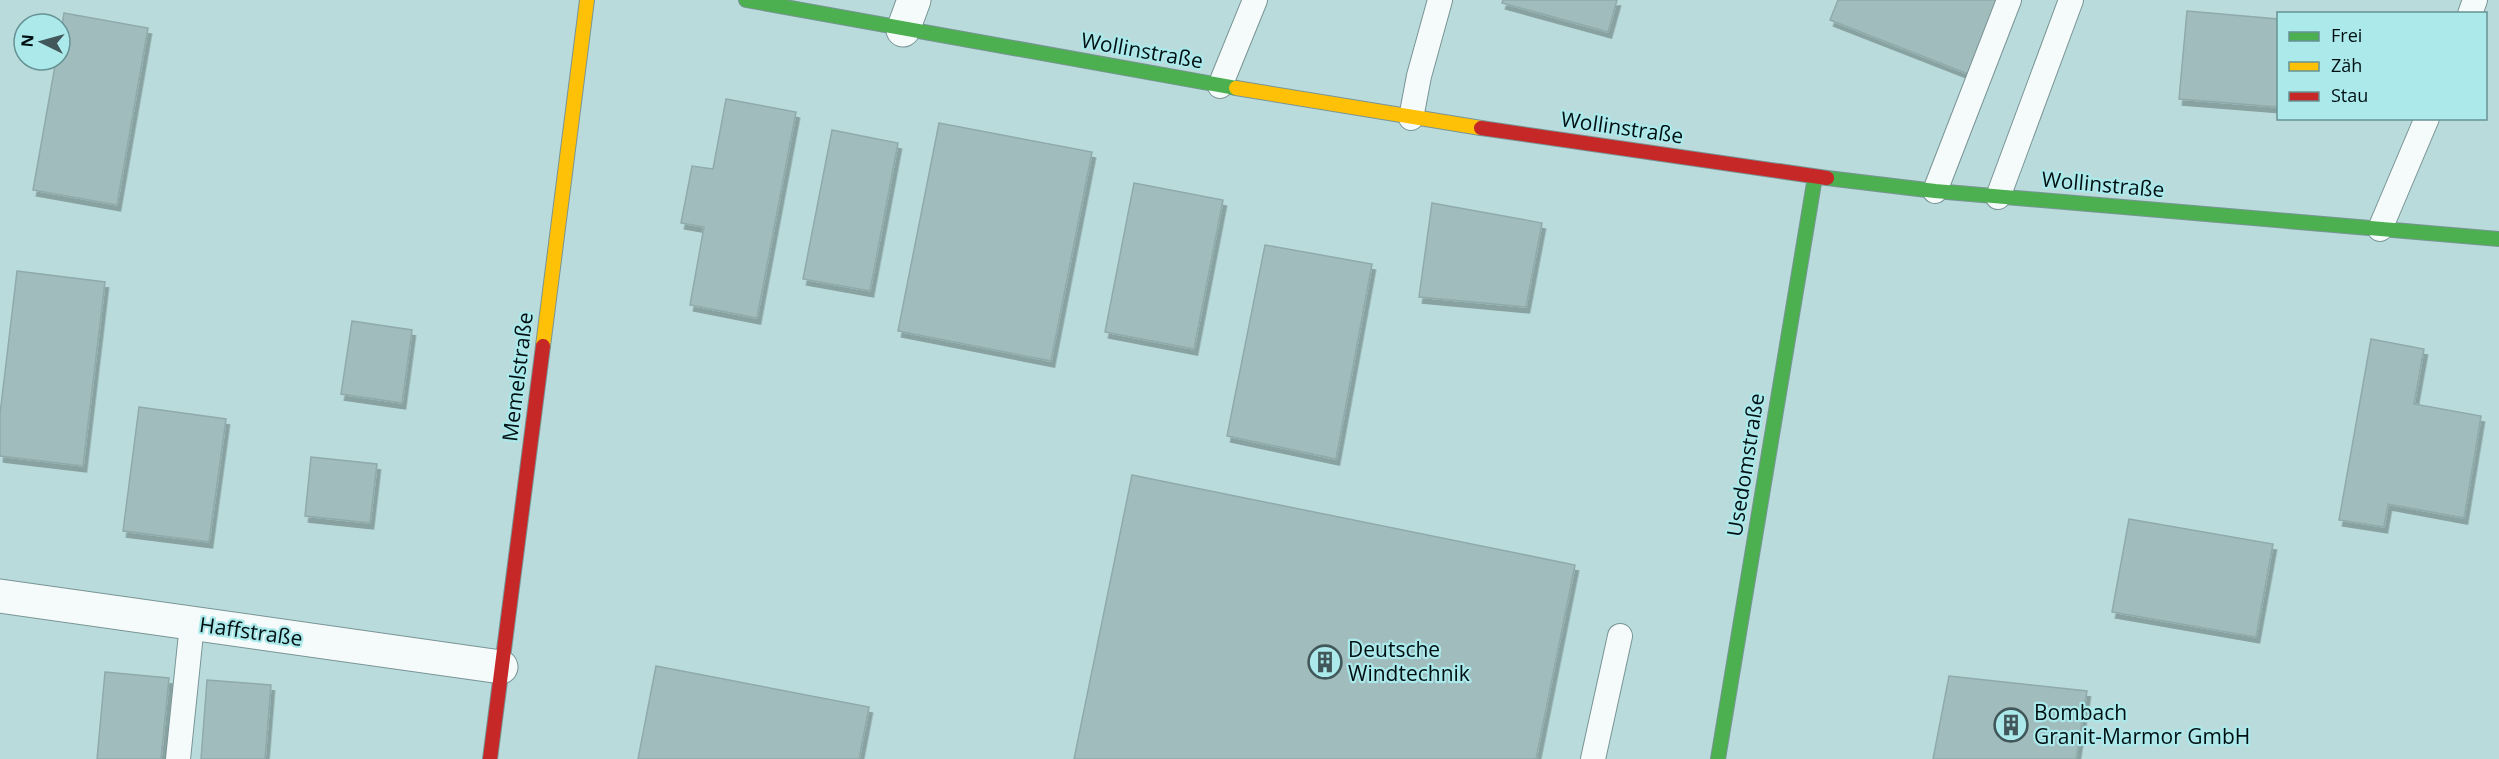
<svg xmlns="http://www.w3.org/2000/svg" width="2499" height="759" viewBox="0 0 2499 759" font-family="'Open Sans',sans-serif">
<style>
.building{fill:#a1bcbd;stroke:#90aaab;stroke-width:1.5;filter:url(#shadow)}
.lines{fill:none;stroke-linecap:round;stroke-linejoin:round}
.lane-casing{stroke:#799495;stroke-width:26}
.street-casing{stroke:#799495;stroke-width:35}
.fast-casing{stroke:#799495;stroke-width:16}
.slow-casing{stroke:#799495;stroke-width:16}
.jam-casing{stroke:#799495;stroke-width:16}
.lane{stroke:#f5fafa;stroke-width:24}
.street{stroke:#f5fafa;stroke-width:33}
.fast{stroke:#4caf50;stroke-width:14}
.slow{stroke:#ffc107;stroke-width:14}
.jam{stroke:#c62828;stroke-width:14}
.labels{text-anchor:middle;stroke-width:4.5;stroke-linejoin:round;paint-order:stroke}
.street-label{font-size:21px;fill:#001012;stroke:#abe9eb}
.poi-label{font-size:21px;fill:#001012;stroke:#abe9eb;text-anchor:start}
</style>
<defs>
<filter id="shadow"><feDropShadow dx="3.5" dy="6" stdDeviation="0" flood-color="#0004"/></filter>
</defs>
<rect width="100%" height="100%" fill="#badbdc"/>
<!-- building -->
<g class="building">
<polygon points="1503,0 1617,0 1608,32 1502,3"/>
<polygon points="1838,0 1997,0 1968,74 1830,20"/>
<polygon points="2187,11 2278,19 2278,107 2179,99"/>
<polygon points="64,13 148,28 117,205 33,190 56,60 60,60 60,38"/>
<polygon points="726,99 796,112 757,318 690,305 704,227 681,223 692,166 713,169"/>
<polygon points="939,123 1092,152 1051,361 898,331"/>
<polygon points="832,130 898,143 870,291 803,279"/>
<polygon points="1134,183 1223,200 1194,349 1105,332"/>
<polygon points="1432,203 1542,223 1526,307 1419,297"/>
<polygon points="1265,245 1372,264 1336,459 1227,436"/>
<polygon points="17,271 105,282 83,466 0,456 0,414"/>
<polygon points="352,321 412,330 402,403 341,394"/>
<polygon points="2371,339 2424,349 2414,404 2481,416 2464,518 2388,504 2384,527 2339,520"/>
<polygon points="139,407 226,419 209,542 123,531"/>
<polygon points="311,457 377,464 370,523 305,516"/>
<polygon points="1132,475 1575,565 1536,759 1074,759"/>
<polygon points="2129,519 2273,544 2256,637 2112,612"/>
<polygon points="656,666 869,707 859,759 638,759"/>
<polygon points="105,672 169,678 161,759 97,759"/>
<polygon points="1949,676 2087,691 2076,759 1933,759"/>
<polygon points="207,680 271,685 265,759 201,759"/>
</g>
<g class="lines">
<defs>
<g id="lane">
<polyline points="2470,14 2475,0"/>
<polyline points="1220,86 1255,0"/>
<polyline points="1411,118 1419,76 1440,0"/>
<polyline points="1935,191 2009,0"/>
<polyline points="1998,197 2071,0"/>
<polyline points="2380,229 2427,118"/>
<polyline points="178,759 192,624"/>
<polyline points="1593,759 1620,636"/>
</g>
<g id="street">
<polyline points="903,30 914,0"/>
<polyline points="0,596 501,667"/>
</g>
<g id="fast">
<polyline points="746,0 1236,88"/>
<polyline points="1827,178 1935,191 2499,239"/>
<polyline points="1718,759 1815,177"/>
</g>
<g id="slow">
<polyline points="1236,88 1481,128"/>
<polyline points="543,346 587,0"/>
</g>
<g id="jam">
<polyline points="1481,128 1827,178"/>
<polyline points="490,759 543,346"/>
</g>
</defs>
<!-- lane casing -->
<use href="#lane" class="lane-casing"/>
<!-- street casing -->
<use href="#street" class="street-casing"/>
<!-- fast casing -->
<use href="#fast" class="fast-casing"/>
<!-- slow casing -->
<use href="#slow" class="slow-casing"/>
<!-- jam casing -->
<use href="#jam" class="jam-casing"/>
<!-- lane -->
<use href="#lane" class="lane"/>
<!-- street -->
<use href="#street" class="street"/>
<!-- fast -->
<use href="#fast" class="fast"/>
<!-- slow -->
<use href="#slow" class="slow"/>
<!-- jam -->
<use href="#jam" class="jam"/>
</g>
<!-- icons -->
<defs>
<symbol id="building-ring" viewBox="-11 -11 22 22"><circle r="9.5" fill="#abe9eb" stroke="#415759" stroke-width="1.5"/><path d="M-4-6H4V6H1V3H-1V6H-4ZM-2.5-4.3h1.7v1.8h-1.7ZM.8-4.3h1.7v1.8H.8ZM-2.5-1h1.7V.8h-1.7ZM.8-1h1.7V.8H.8Z" fill="#415759"/></symbol>
</defs>
<g fill-rule="evenodd">
<use href="#building-ring" x="1306" y="643" width="38" height="38"/>
<use href="#building-ring" x="1992" y="706" width="38" height="38"/>
</g>
<g class="labels">
<!-- street labels -->
<g class="street-label">
<text transform="translate(1142 51) rotate(10)" y="7">Wollinstraße</text>
<text transform="translate(1622 128) rotate(8)" y="7">Wollinstraße</text>
<text transform="translate(2103 185) rotate(5)" y="7">Wollinstraße</text>
<text transform="translate(518 377) rotate(-83)" y="7">Memelstraße</text>
<text transform="translate(1746 465) rotate(-81)" y="7">Usedomstraße</text>
<text transform="translate(251 632) rotate(8)" y="7">Haffstraße</text>
</g>
<!-- poi labels -->
<g class="poi-label">
<text x="1348" y="657">Deutsche<tspan x="1348" dy="24">Windtechnik</tspan></text>
<text x="2034" y="720">Bombach<tspan x="2034" dy="24">Granit-Marmor GmbH</tspan></text>
</g>
</g>
<!-- legend -->
<rect x="2277" y="12" width="210" height="108" fill="#abe9eb" stroke="#679294" stroke-width="1.5"/>
<rect x="2289" y="32" width="30" height="9" fill="#4caf50" stroke="#679294" stroke-width="1.5"/>
<text x="2331" y="42" font-size="18" fill="#001012">Frei</text>
<rect x="2289" y="62" width="30" height="9" fill="#ffc107" stroke="#679294" stroke-width="1.5"/>
<text x="2331" y="72" font-size="18" fill="#001012">Zäh</text>
<rect x="2289" y="92" width="30" height="9" fill="#c62828" stroke="#679294" stroke-width="1.5"/>
<text x="2331" y="102" font-size="18" fill="#001012">Stau</text>
<!-- north arrow -->
<g transform="translate(42 42) rotate(275)"><circle r="28" fill="#abe9eb" stroke="#679294" stroke-width="1.5"/>
<path d="M0-4.5L10 22L0 15L-10 22Z" fill="#415759"/>
<text y="-9" font-size="16" font-weight="bold" text-anchor="middle" fill="#001012">N</text>
</g>
</svg>
